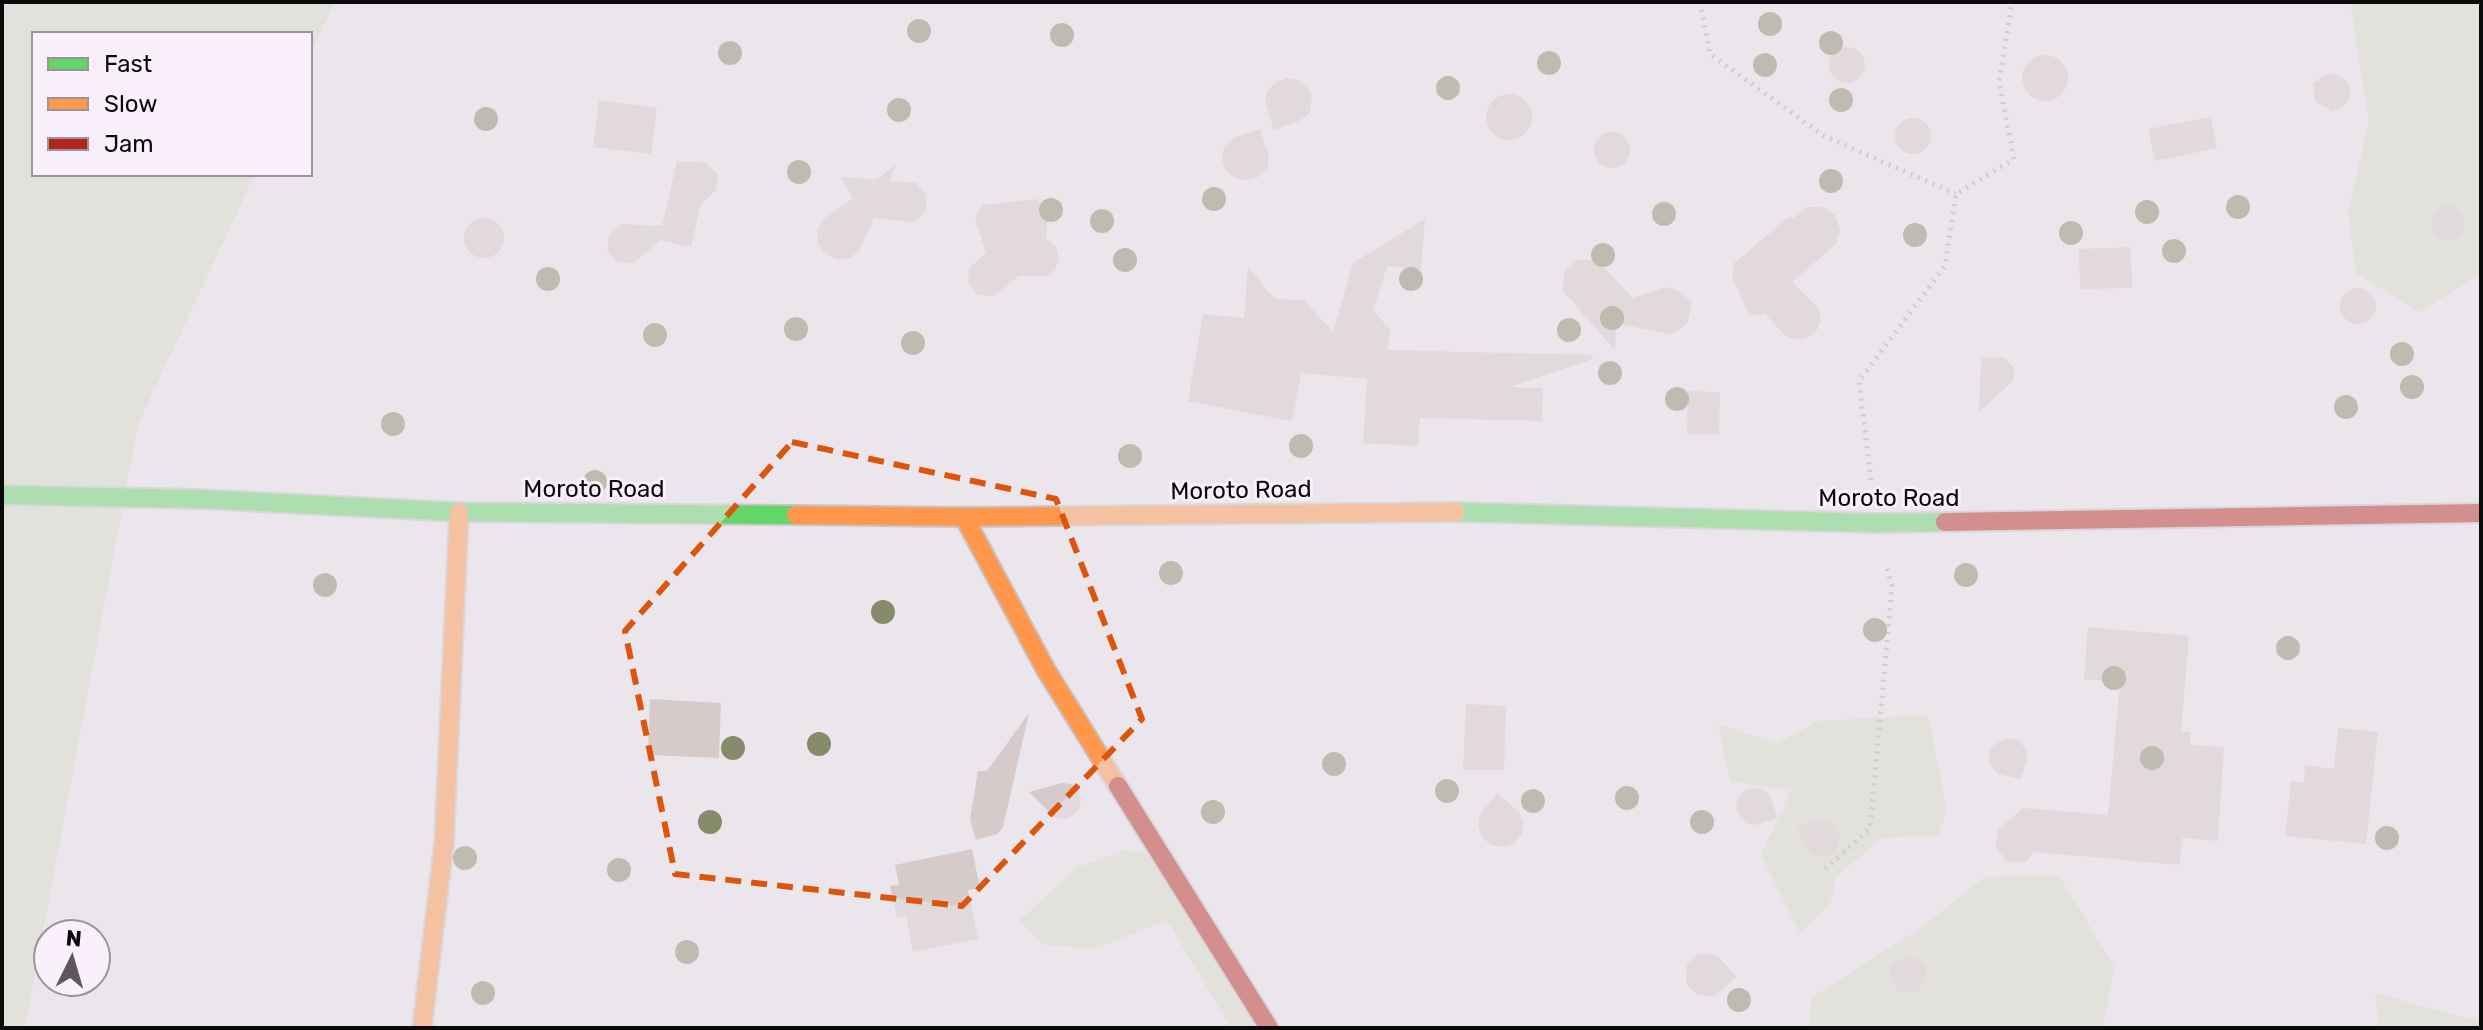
<svg xmlns="http://www.w3.org/2000/svg" width="2483" height="1030" viewBox="0 0 2483 1030" font-family="Rubik,sans-serif">
<style>
.green{fill:#d8dcc9}
.building{fill:#d6cacb}
.lines{fill:none;stroke-linecap:round;stroke-linejoin:round}
.fast-casing{stroke:#c7c4c7;stroke-width:22}
.slow-casing{stroke:#c7c4c7;stroke-width:22}
.jam-casing{stroke:#c7c4c7;stroke-width:22}
.path{stroke:#aeacb0;stroke-width:5;stroke-dasharray:2 6;stroke-linecap:butt}
.fast{stroke:#63d668;stroke-width:18}
.slow{stroke:#ff974d;stroke-width:18}
.jam{stroke:#b3261e;stroke-width:18}
.tree{fill:#878b6a}
.marked{fill:none;stroke:#dd550c;stroke-width:6;stroke-dasharray:16 10;stroke-linejoin:round}
.labels{text-anchor:middle;stroke-width:6;stroke-linejoin:round;paint-order:stroke}
.street-label{font-size:24px;fill:#0d0a0e;stroke:#faf0fc}
</style>
<rect width="100%" height="100%" fill="#ebe6eb"/>
<!-- green -->
<g class="green">
<polygon points="2,2 335,2 310,55 310,34 34,34 34,174 255,174 138,424 25,1028 2,1028"/>
<polygon points="2350,2 2481,2 2481,274 2419,312 2356,273 2348,212 2369,121"/>
<polygon points="1928,715 1947,811 1938,835 1882,838 1836,877 1831,902 1800,933 1761,855 1791,790 1730,781 1718,724 1777,743 1818,721"/>
<polygon points="1125,850 1153,855 1267,1028 1231,1028 1167,920 1095,949 1044,945 1019,921 1076,868"/>
<polygon points="2059,876 2114,966 2103,1028 1810,1028 1811,998 1919,929 1984,877"/>
<polygon points="2375,993 2481,1022 2481,1028 2379,1028"/>
</g>
<!-- building -->
<g class="building">
<circle cx="1847" cy="65" r="18"/>
<circle cx="2045" cy="78" r="23"/>
<polygon points="2335,74 2343,78 2349,85 2350,95 2346,104 2333,112 2315,101 2313,83 2325,75"/>
<polygon points="1287,78 1299,80 1308,88 1312,99 1310,112 1301,120 1274,130 1265,102 1267,91 1276,82"/>
<circle cx="1509" cy="117" r="23"/>
<polygon points="599,100 657,108 651,154 593,147"/>
<polygon points="2211,117 2217,148 2155,161 2148,129"/>
<circle cx="1913" cy="136" r="18"/>
<polygon points="1260,129 1269,156 1267,168 1258,177 1247,180 1235,178 1226,170 1222,159 1224,147 1233,138"/>
<circle cx="1612" cy="150" r="18"/>
<polygon points="677,161 707,163 718,175 716,190 701,204 691,247 660,240 634,263 618,262 607,251 609,235 621,224 662,226"/>
<polygon points="897,163 890,181 916,183 926,195 926,211 914,222 874,218 859,251 850,258 837,260 826,254 818,244 817,232 822,221 853,198 840,177 876,180"/>
<polygon points="1038,199 1048,211 1046,238 1056,246 1059,258 1055,270 1045,276 1019,276 994,296 978,295 968,283 969,268 986,253 975,218 983,205"/>
<circle cx="2448" cy="223" r="17"/>
<polygon points="1806,207 1822,207 1835,215 1840,230 1836,244 1792,282 1818,308 1821,319 1817,330 1809,337 1798,340 1787,337 1765,314 1749,316 1732,276 1733,264 1790,216 1794,218"/>
<circle cx="484" cy="238" r="20"/>
<polygon points="1425,219 1421,269 1387,266 1373,311 1390,329 1388,350 1592,355 1593,359 1509,387 1543,388 1542,421 1420,418 1418,446 1363,443 1367,379 1301,373 1292,421 1188,401 1203,314 1244,318 1248,267 1275,299 1304,300 1333,332 1353,263"/>
<polygon points="2131,247 2132,288 2080,289 2079,249"/>
<polygon points="1578,259 1597,261 1633,298 1666,287 1677,290 1692,302 1688,321 1680,330 1668,334 1616,323 1615,350 1586,317 1580,316 1584,315 1563,291 1564,272"/>
<circle cx="2358" cy="306" r="18"/>
<polygon points="1981,357 2005,358 2014,368 2013,381 1979,412"/>
<polygon points="1688,391 1720,392 1719,435 1687,434"/>
<polygon points="2088,627 2189,636 2181,731 2191,732 2190,745 2224,747 2218,841 2182,838 2180,865 2035,852 2025,862 2007,861 1996,848 1997,831 2023,808 2108,815 2120,682 2084,679"/>
<polygon points="650,699 721,703 719,758 648,755"/>
<polygon points="1466,704 1506,706 1504,770 1463,770"/>
<polygon points="1029,713 1003,827 997,834 976,840 970,819 978,771 987,771"/>
<polygon points="2338,728 2378,732 2366,844 2285,836 2291,781 2304,783 2305,765 2334,769"/>
<polygon points="2008,738 2018,740 2025,748 2028,757 2021,779 1998,774 1991,766 1989,757 1991,748 1999,741"/>
<polygon points="1062,783 1071,784 1079,791 1081,800 1079,809 1073,816 1064,819 1054,817 1029,792"/>
<polygon points="1754,788 1764,790 1771,797 1777,818 1755,825 1746,823 1739,816 1736,807 1738,797 1745,790"/>
<polygon points="1497,793 1519,812 1523,822 1522,834 1514,844 1502,847 1491,845 1482,837 1478,827 1480,815"/>
<polygon points="1819,819 1829,821 1837,826 1840,836 1838,845 1833,853 1824,857 1814,855 1806,849 1797,828"/>
<polygon points="972,849 980,888 968,890 978,939 913,952 906,916 897,918 890,886 899,885 895,865"/>
<polygon points="1699,954 1717,955 1737,977 1714,996 1697,995 1686,983 1687,965"/>
<circle cx="1908" cy="975" r="18"/>
</g>
<g class="lines">
<defs>
<g id="fast">
<polyline points="2,495 200,499 459,512 796,515"/>
<polyline points="1455,512 1876,523 1945,522"/>
</g>
<g id="slow">
<polyline points="796,515 964,517 1455,512"/>
<polyline points="964,517 1046,670 1118,786"/>
<polyline points="422,1028 444,843 459,512"/>
</g>
<g id="jam">
<polyline points="1945,522 2481,513"/>
<polyline points="1118,786 1269,1028"/>
</g>
</defs>
<!-- fast casing -->
<use href="#fast" class="fast-casing"/>
<!-- slow casing -->
<use href="#slow" class="slow-casing"/>
<!-- jam casing -->
<use href="#jam" class="jam-casing"/>
<!-- path -->
<g class="path">
<polyline points="1700,2 1710,54 1824,136 1956,194"/>
<polyline points="1871,480 1859,381 1945,266 1956,194 2014,159 1999,82 2012,2"/>
<polyline points="1825,869 1870,829 1892,586 1886,565"/>
</g>
<!-- fast -->
<use href="#fast" class="fast"/>
<!-- slow -->
<use href="#slow" class="slow"/>
<!-- jam -->
<use href="#jam" class="jam"/>
</g>
<!-- trees -->
<g class="tree">
<circle cx="1770" cy="24" r="12"/>
<circle cx="919" cy="31" r="12"/>
<circle cx="1062" cy="35" r="12"/>
<circle cx="1831" cy="43" r="12"/>
<circle cx="730" cy="53" r="12"/>
<circle cx="1549" cy="63" r="12"/>
<circle cx="1765" cy="65" r="12"/>
<circle cx="1448" cy="88" r="12"/>
<circle cx="1841" cy="100" r="12"/>
<circle cx="899" cy="110" r="12"/>
<circle cx="486" cy="119" r="12"/>
<circle cx="799" cy="172" r="12"/>
<circle cx="1831" cy="181" r="12"/>
<circle cx="1214" cy="199" r="12"/>
<circle cx="2238" cy="207" r="12"/>
<circle cx="1051" cy="210" r="12"/>
<circle cx="2147" cy="212" r="12"/>
<circle cx="1664" cy="214" r="12"/>
<circle cx="1102" cy="221" r="12"/>
<circle cx="2071" cy="233" r="12"/>
<circle cx="1915" cy="235" r="12"/>
<circle cx="2174" cy="251" r="12"/>
<circle cx="1603" cy="255" r="12"/>
<circle cx="1125" cy="260" r="12"/>
<circle cx="548" cy="279" r="12"/>
<circle cx="1411" cy="279" r="12"/>
<circle cx="1612" cy="318" r="12"/>
<circle cx="796" cy="329" r="12"/>
<circle cx="1569" cy="330" r="12"/>
<circle cx="655" cy="335" r="12"/>
<circle cx="913" cy="343" r="12"/>
<circle cx="2402" cy="354" r="12"/>
<circle cx="1610" cy="373" r="12"/>
<circle cx="2412" cy="387" r="12"/>
<circle cx="1677" cy="399" r="12"/>
<circle cx="2346" cy="407" r="12"/>
<circle cx="393" cy="424" r="12"/>
<circle cx="1301" cy="446" r="12"/>
<circle cx="1130" cy="456" r="12"/>
<circle cx="595" cy="482" r="12"/>
<circle cx="1171" cy="573" r="12"/>
<circle cx="1966" cy="575" r="12"/>
<circle cx="325" cy="585" r="12"/>
<circle cx="883" cy="612" r="12"/>
<circle cx="1875" cy="630" r="12"/>
<circle cx="2288" cy="648" r="12"/>
<circle cx="2114" cy="678" r="12"/>
<circle cx="819" cy="744" r="12"/>
<circle cx="733" cy="748" r="12"/>
<circle cx="2152" cy="758" r="12"/>
<circle cx="1334" cy="764" r="12"/>
<circle cx="1447" cy="791" r="12"/>
<circle cx="1627" cy="798" r="12"/>
<circle cx="1533" cy="801" r="12"/>
<circle cx="1213" cy="812" r="12"/>
<circle cx="710" cy="822" r="12"/>
<circle cx="1702" cy="822" r="12"/>
<circle cx="2387" cy="838" r="12"/>
<circle cx="465" cy="858" r="12"/>
<circle cx="619" cy="870" r="12"/>
<circle cx="687" cy="952" r="12"/>
<circle cx="483" cy="993" r="12"/>
<circle cx="1739" cy="1000" r="12"/>
</g>
<!-- marked area -->
<path d="M0 0H2483V1030H0ZM792 442 1056 499 1142 719 962 906 675 874 625 631Z" fill="#ebe6eb" fill-opacity=".55" fill-rule="evenodd"/>
<path class="marked" d="M792 442 1056 499 1142 719 962 906 675 874 625 631Z"/>
<g class="labels">
<!-- street labels -->
<g class="street-label">
<text x="594" y="497">Moroto Road</text>
<text transform="translate(1241 490) rotate(-1)" y="8">Moroto Road</text>
<text x="1889" y="506">Moroto Road</text>
</g>
</g>
<!-- border -->
<rect width="2483" height="1030" fill="none" stroke="#0d0a0e" stroke-width="8"/>
<!-- legend -->
<rect x="32" y="32" width="280" height="144" fill="#faf0fc" stroke="#9b949d" stroke-width="2"/>
<rect x="48" y="58" width="40" height="12" fill="#63d668" stroke="#9b949d" stroke-width="2"/>
<text x="104" y="72" font-size="24" fill="#0d0a0e">Fast</text>
<rect x="48" y="98" width="40" height="12" fill="#ff974d" stroke="#9b949d" stroke-width="2"/>
<text x="104" y="112" font-size="24" fill="#0d0a0e">Slow</text>
<rect x="48" y="138" width="40" height="12" fill="#b3261e" stroke="#9b949d" stroke-width="2"/>
<text x="104" y="152" font-size="24" fill="#0d0a0e">Jam</text>
<!-- north arrow -->
<g transform="translate(72 958) rotate(5)"><circle r="38" fill="#faf0fc" stroke="#9b949d" stroke-width="2"/>
<path d="M0-6L14 30L0 20L-14 30Z" fill="#5b575b"/>
<text y="-12" font-size="22" font-weight="bold" text-anchor="middle" fill="#0d0a0e">N</text>
</g>
</svg>
